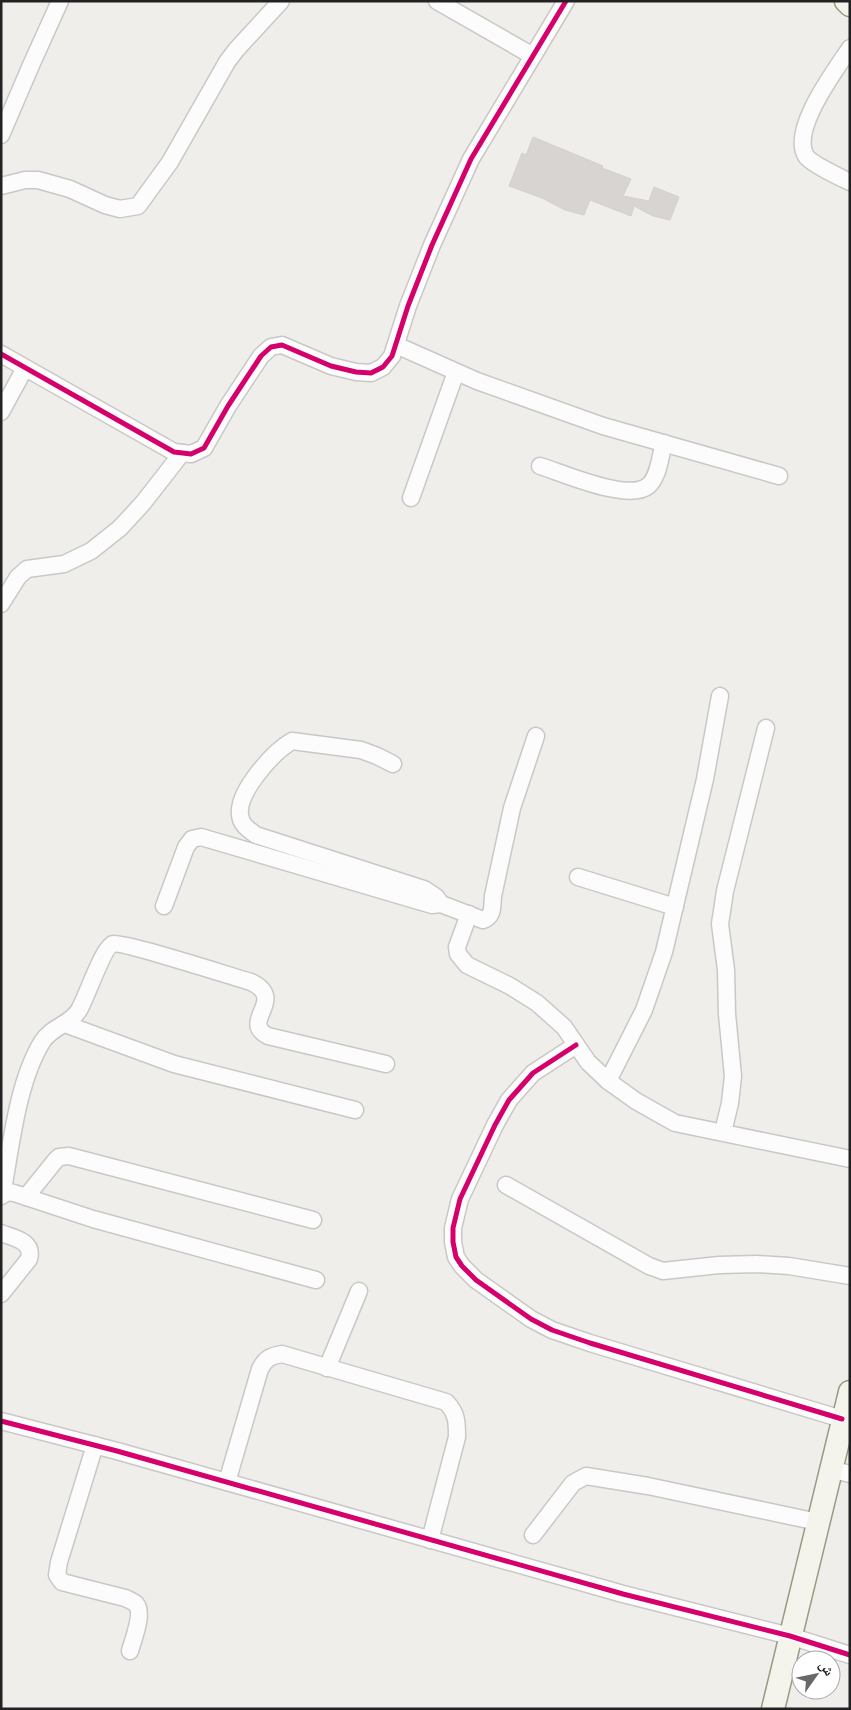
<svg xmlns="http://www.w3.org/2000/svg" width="851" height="1710" viewBox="0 0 851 1710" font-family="Arial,'Noto Naskh Arabic',sans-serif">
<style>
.building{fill:#d7d4d2;stroke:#d3d0cc}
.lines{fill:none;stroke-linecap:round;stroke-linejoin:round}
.street-casing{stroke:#c9c8c7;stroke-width:19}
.secondary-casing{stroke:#999a82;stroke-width:25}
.street{stroke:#fdfcfc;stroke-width:16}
.secondary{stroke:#f4f4ed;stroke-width:22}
.cycleway-casing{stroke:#fff;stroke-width:8}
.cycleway{stroke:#d6006c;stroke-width:5}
</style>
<rect width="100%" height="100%" fill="#f0eeeb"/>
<!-- building -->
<polygon class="building" points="533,137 603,166 602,168 631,179 623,196 649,201 654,187 679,197 670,220 653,216 634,206 631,216 590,200 584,215 565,210 542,198 509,186 522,153 526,155"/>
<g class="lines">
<defs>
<g id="street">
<polyline points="437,1 533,56"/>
<path d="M850 48C835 71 790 130 806 156 810 163 841 178 850 182"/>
<polyline points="1,135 32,63 60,1"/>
<polyline points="1,186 25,180 38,180 70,189 105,205 120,209 138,206 170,162 227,62 236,50 281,1"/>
<polyline points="396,345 477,381 603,426 779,476"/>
<polyline points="1,354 174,452 191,454 204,448 228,406 261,356 271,347 282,345 331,366 356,372 371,373 383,367 392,356 408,306 432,245 471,159 566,1"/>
<polyline points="1,412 25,368"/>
<path d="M540 466C563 473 628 502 648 486 659 477 660 456 664 443"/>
<polyline points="411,498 456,372"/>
<polyline points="1,604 18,577 27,569 64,564 91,551 120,528 143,503 182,453"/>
<path d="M393 764 377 756 361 750 292 741C273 752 237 792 240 815 241 825 249 830 256 835L424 889 436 897 441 904"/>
<polyline points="578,877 675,907"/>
<path d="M164 906 186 847 192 839 201 837 432 905 441 904 483 920C494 916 492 906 493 896L512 808 536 736"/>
<polyline points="469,914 457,947 458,954 467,965 510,986 537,1003 564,1027 588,1062 608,1081 636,1101 675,1123 850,1159"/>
<polyline points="65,1024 174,1064 355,1110"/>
<polyline points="576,1045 533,1073 509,1100 495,1125 460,1199 453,1228 453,1242 456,1257 462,1266 476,1280 531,1319 552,1330 590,1343 842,1419"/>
<polyline points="608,1081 644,1010 664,952 705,779 720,696"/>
<polyline points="723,1132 730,1103 733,1076 727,1014 726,970 720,924 725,891 766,728"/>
<polyline points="506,1185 649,1266 663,1271 719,1265 757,1264 789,1266 850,1276"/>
<path d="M2 1195C11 1147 17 1083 42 1042 52 1026 70 1025 79 1010 86 999 103 947 113 944 122 941 233 977 251 982 288 1000 239 1021 268 1036L386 1064"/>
<polyline points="1,1196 8,1192 14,1193 93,1219 316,1280"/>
<polyline points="26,1197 55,1161 59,1157 69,1156 313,1220"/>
<path d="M1 1233C14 1238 34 1241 29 1259L1 1294"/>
<polyline points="327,1368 359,1291"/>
<polyline points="1,1421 117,1451 623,1594 790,1636 850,1655"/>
<path d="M95 1445 59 1562 57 1575 62 1582 125 1598C129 1600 133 1601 136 1604 144 1613 133 1640 130 1651"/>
<polyline points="830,1469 850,1474"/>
<path d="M227 1482 260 1369C265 1359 270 1356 282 1354L446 1402C457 1413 457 1422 457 1437L430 1540"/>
<polyline points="533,1535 573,1483 586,1476 648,1486 818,1522"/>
</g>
<g id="secondary">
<polyline points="846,1 850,5"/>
<polyline points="773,1709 850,1392"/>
</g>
</defs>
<!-- street casing -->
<use href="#street" class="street-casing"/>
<!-- secondary casing -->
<use href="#secondary" class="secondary-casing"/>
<!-- street -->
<use href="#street" class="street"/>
<!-- secondary -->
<use href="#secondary" class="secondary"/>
<defs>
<g id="cycleway">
<polyline points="1,354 174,452 191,454 204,448 228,406 261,356 271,347 282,345 331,366 356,372 371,373 383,367 392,356 408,306 432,245 471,159 566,1"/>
<polyline points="576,1045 533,1073 509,1100 495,1125 460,1199 453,1228 453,1242 456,1257 462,1266 476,1280 531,1319 552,1330 590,1343 842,1419"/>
<polyline points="1,1421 117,1451 623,1594 790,1636 850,1655"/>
</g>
</defs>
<!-- cycleway casing -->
<use href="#cycleway" class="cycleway-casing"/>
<!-- cycleway -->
<use href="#cycleway" class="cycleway"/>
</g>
<!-- border -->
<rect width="851" height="1710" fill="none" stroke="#222222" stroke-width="5"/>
<!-- north arrow -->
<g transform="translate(816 1675) rotate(57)"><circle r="24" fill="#ffffff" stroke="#a7a7a7"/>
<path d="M0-4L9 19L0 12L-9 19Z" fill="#6a6968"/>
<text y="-8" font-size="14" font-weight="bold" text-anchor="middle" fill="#222222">ش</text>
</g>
</svg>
